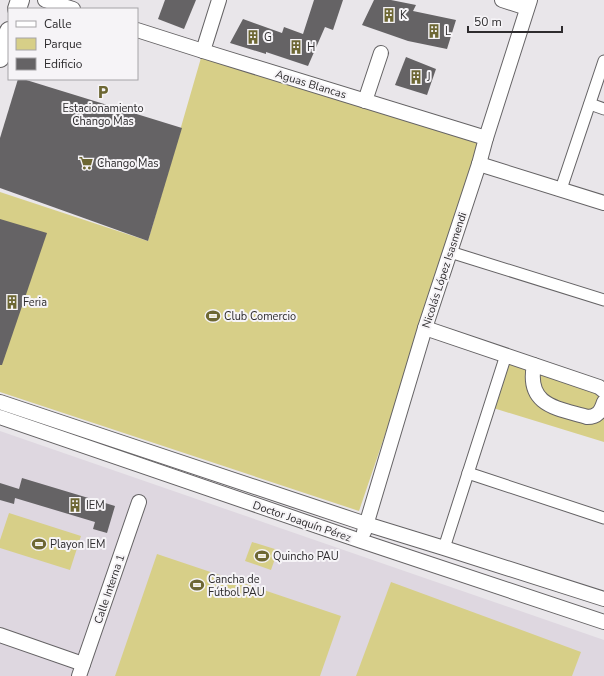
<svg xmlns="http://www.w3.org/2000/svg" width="604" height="676" viewBox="0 0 604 676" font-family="'Nunito Sans',sans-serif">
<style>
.built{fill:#ded7e0}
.green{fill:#d7cf88}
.building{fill:#656365}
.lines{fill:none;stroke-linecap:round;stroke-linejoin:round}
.pedestrian-casing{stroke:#656365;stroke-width:13}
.minor-casing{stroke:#656365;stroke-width:16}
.tertiary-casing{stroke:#656365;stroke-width:20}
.pedestrian{stroke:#fff;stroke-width:11}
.minor{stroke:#fff;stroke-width:14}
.tertiary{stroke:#fff;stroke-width:18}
.labels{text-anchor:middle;stroke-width:4;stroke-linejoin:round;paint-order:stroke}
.poi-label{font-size:11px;fill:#2e2c2e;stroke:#f6f4f7;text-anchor:start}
.street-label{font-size:11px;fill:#2e2c2e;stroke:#f6f4f7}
</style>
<rect width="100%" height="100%" fill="#e9e6ea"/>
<!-- built -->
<polygon class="built" points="0,431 604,640 604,676 0,676"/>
<!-- green -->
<g class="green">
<polygon points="203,51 486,138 359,511 0,392 0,192 148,241"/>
<polygon points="509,356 604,381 604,442 490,407"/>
<polygon points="9,513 81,536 70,570 0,548 0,540"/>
<polygon points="252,542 278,550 271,570 245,561"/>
<polygon points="157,554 341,616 320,676 115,676"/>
<polygon points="391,582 581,652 572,676 356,676"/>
</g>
<!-- building -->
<g class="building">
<polygon points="165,0 196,0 184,29 158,19"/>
<polygon points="314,0 343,0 333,30 325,27 308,66 266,52 266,54 230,43 243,19 282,33 284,27 303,34"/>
<polygon points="374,0 391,0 416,5 413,11 456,20 447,49 408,41 362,25"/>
<polygon points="406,57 436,69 427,95 395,85"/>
<polygon points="18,79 23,79 182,128 148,241 0,188 0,138"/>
<polygon points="0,219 47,233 2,365 0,365"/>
<polygon points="22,478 115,506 107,533 93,529 95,522 15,498 14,504 0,500 0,483 19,489"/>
</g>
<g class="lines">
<defs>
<g id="pedestrian">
<polyline points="590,104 604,109"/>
<polyline points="561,189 604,61"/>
<polyline points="450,252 604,300"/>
<polyline points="468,473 604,518"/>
<polyline points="444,548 506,355"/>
</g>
<g id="minor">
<polyline points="45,0 73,9"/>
<polyline points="502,0 527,8"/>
<polyline points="137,30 203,51 486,138"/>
<polyline points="203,51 219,0"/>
<polyline points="365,101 381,53"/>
<polyline points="479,164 604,203"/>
<polyline points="425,328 599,387 604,391"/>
<path d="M534 365C526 406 557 408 587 417 598 417 601 411 604 402"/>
<polyline points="0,402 366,524 444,548 604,599"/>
<polyline points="0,417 361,541 604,622"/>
<polyline points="364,532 425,328 479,164 486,138 530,0"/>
<polyline points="0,635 83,664"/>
<polyline points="79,676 139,502"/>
</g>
<g id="tertiary">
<polyline points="17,9 20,0"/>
<polyline points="0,58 9,31"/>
</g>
</defs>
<!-- pedestrian casing -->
<use href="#pedestrian" class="pedestrian-casing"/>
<!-- minor casing -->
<use href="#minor" class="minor-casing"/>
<!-- tertiary casing -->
<use href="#tertiary" class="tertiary-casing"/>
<!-- pedestrian -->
<use href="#pedestrian" class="pedestrian"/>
<!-- minor -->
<use href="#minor" class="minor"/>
<!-- tertiary -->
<use href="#tertiary" class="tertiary"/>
</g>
<!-- icons -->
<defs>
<symbol id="building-bare" viewBox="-9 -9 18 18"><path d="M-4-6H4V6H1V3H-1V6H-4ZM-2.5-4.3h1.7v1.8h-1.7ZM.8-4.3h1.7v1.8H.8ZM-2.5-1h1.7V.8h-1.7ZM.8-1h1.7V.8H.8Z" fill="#6d6733" stroke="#f6f4f7" stroke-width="2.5" paint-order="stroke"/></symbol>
<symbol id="parking-bare" viewBox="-9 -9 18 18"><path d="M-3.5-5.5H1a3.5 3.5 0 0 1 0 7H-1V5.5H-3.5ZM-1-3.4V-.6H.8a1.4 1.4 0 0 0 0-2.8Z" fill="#6d6733" stroke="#f6f4f7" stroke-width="2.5" paint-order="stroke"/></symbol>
<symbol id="supermarket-bare" viewBox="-9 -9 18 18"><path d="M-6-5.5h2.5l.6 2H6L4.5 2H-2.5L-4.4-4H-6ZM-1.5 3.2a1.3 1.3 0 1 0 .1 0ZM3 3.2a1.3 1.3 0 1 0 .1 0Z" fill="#6d6733" stroke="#f6f4f7" stroke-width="2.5" paint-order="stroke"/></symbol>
<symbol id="stadium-bare" viewBox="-9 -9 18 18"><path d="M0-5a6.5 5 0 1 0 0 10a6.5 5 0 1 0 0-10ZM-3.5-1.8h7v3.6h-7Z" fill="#6d6733" stroke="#f6f4f7" stroke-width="2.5" paint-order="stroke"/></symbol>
</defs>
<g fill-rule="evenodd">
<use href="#building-bare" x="379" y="5" width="20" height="20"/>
<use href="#building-bare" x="424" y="21" width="20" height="20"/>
<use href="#building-bare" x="243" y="27" width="20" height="20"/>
<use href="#building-bare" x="286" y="37" width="20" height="20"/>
<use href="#building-bare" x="406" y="67" width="20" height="20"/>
<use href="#parking-bare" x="93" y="82" width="20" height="20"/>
<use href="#supermarket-bare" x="76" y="153" width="20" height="20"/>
<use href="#building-bare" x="2" y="292" width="20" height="20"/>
<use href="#stadium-bare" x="203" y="306" width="20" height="20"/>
<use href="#building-bare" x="65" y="495" width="20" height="20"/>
<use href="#stadium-bare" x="29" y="534" width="20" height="20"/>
<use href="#stadium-bare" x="252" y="546" width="20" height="20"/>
<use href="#stadium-bare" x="187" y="575" width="20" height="20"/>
</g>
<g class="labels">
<!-- poi labels -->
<g class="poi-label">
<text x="400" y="19">K</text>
<text x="445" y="35">L</text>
<text x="264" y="41">G</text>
<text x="307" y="51">H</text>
<text x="427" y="81">J</text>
<text x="103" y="112" text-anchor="middle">Estacionamiento<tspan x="103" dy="13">Chango Mas</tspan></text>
<text x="97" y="167">Chango Mas</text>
<text x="23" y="306">Feria</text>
<text x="224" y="320">Club Comercio</text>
<text x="86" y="509">IEM</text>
<text x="50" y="548">Playon IEM</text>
<text x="273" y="560">Quincho PAU</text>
<text x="208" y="583">Cancha de<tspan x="208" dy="13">Fútbol PAU</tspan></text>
</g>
<!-- street labels -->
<g class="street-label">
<text transform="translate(311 84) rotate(17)" y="4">Aguas Blancas</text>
<text transform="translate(444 270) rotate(-72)" y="4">Nicolás López Isasmendi</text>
<text transform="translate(302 521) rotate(19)" y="4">Doctor Joaquín Pérez</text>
<text transform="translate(109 589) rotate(-71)" y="4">Calle Interna 1</text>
</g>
</g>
<!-- legend -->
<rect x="8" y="8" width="130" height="72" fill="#f6f4f7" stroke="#a6a4a7"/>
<rect x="16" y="21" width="20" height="6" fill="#ffffff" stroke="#a6a4a7"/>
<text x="44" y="28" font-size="12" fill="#2e2c2e">Calle</text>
<rect x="16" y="38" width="20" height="12" fill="#d7cf88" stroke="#a6a4a7"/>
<text x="44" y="48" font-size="12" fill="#2e2c2e">Parque</text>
<rect x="16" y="58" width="20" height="12" fill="#656365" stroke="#a6a4a7"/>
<text x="44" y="68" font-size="12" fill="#2e2c2e">Edificio</text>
<!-- scale -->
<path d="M468 26v6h94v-6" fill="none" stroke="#2e2c2e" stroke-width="2"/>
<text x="474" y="26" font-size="12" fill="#2e2c2e" stroke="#f6f4f7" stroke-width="3" paint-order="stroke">50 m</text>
</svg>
